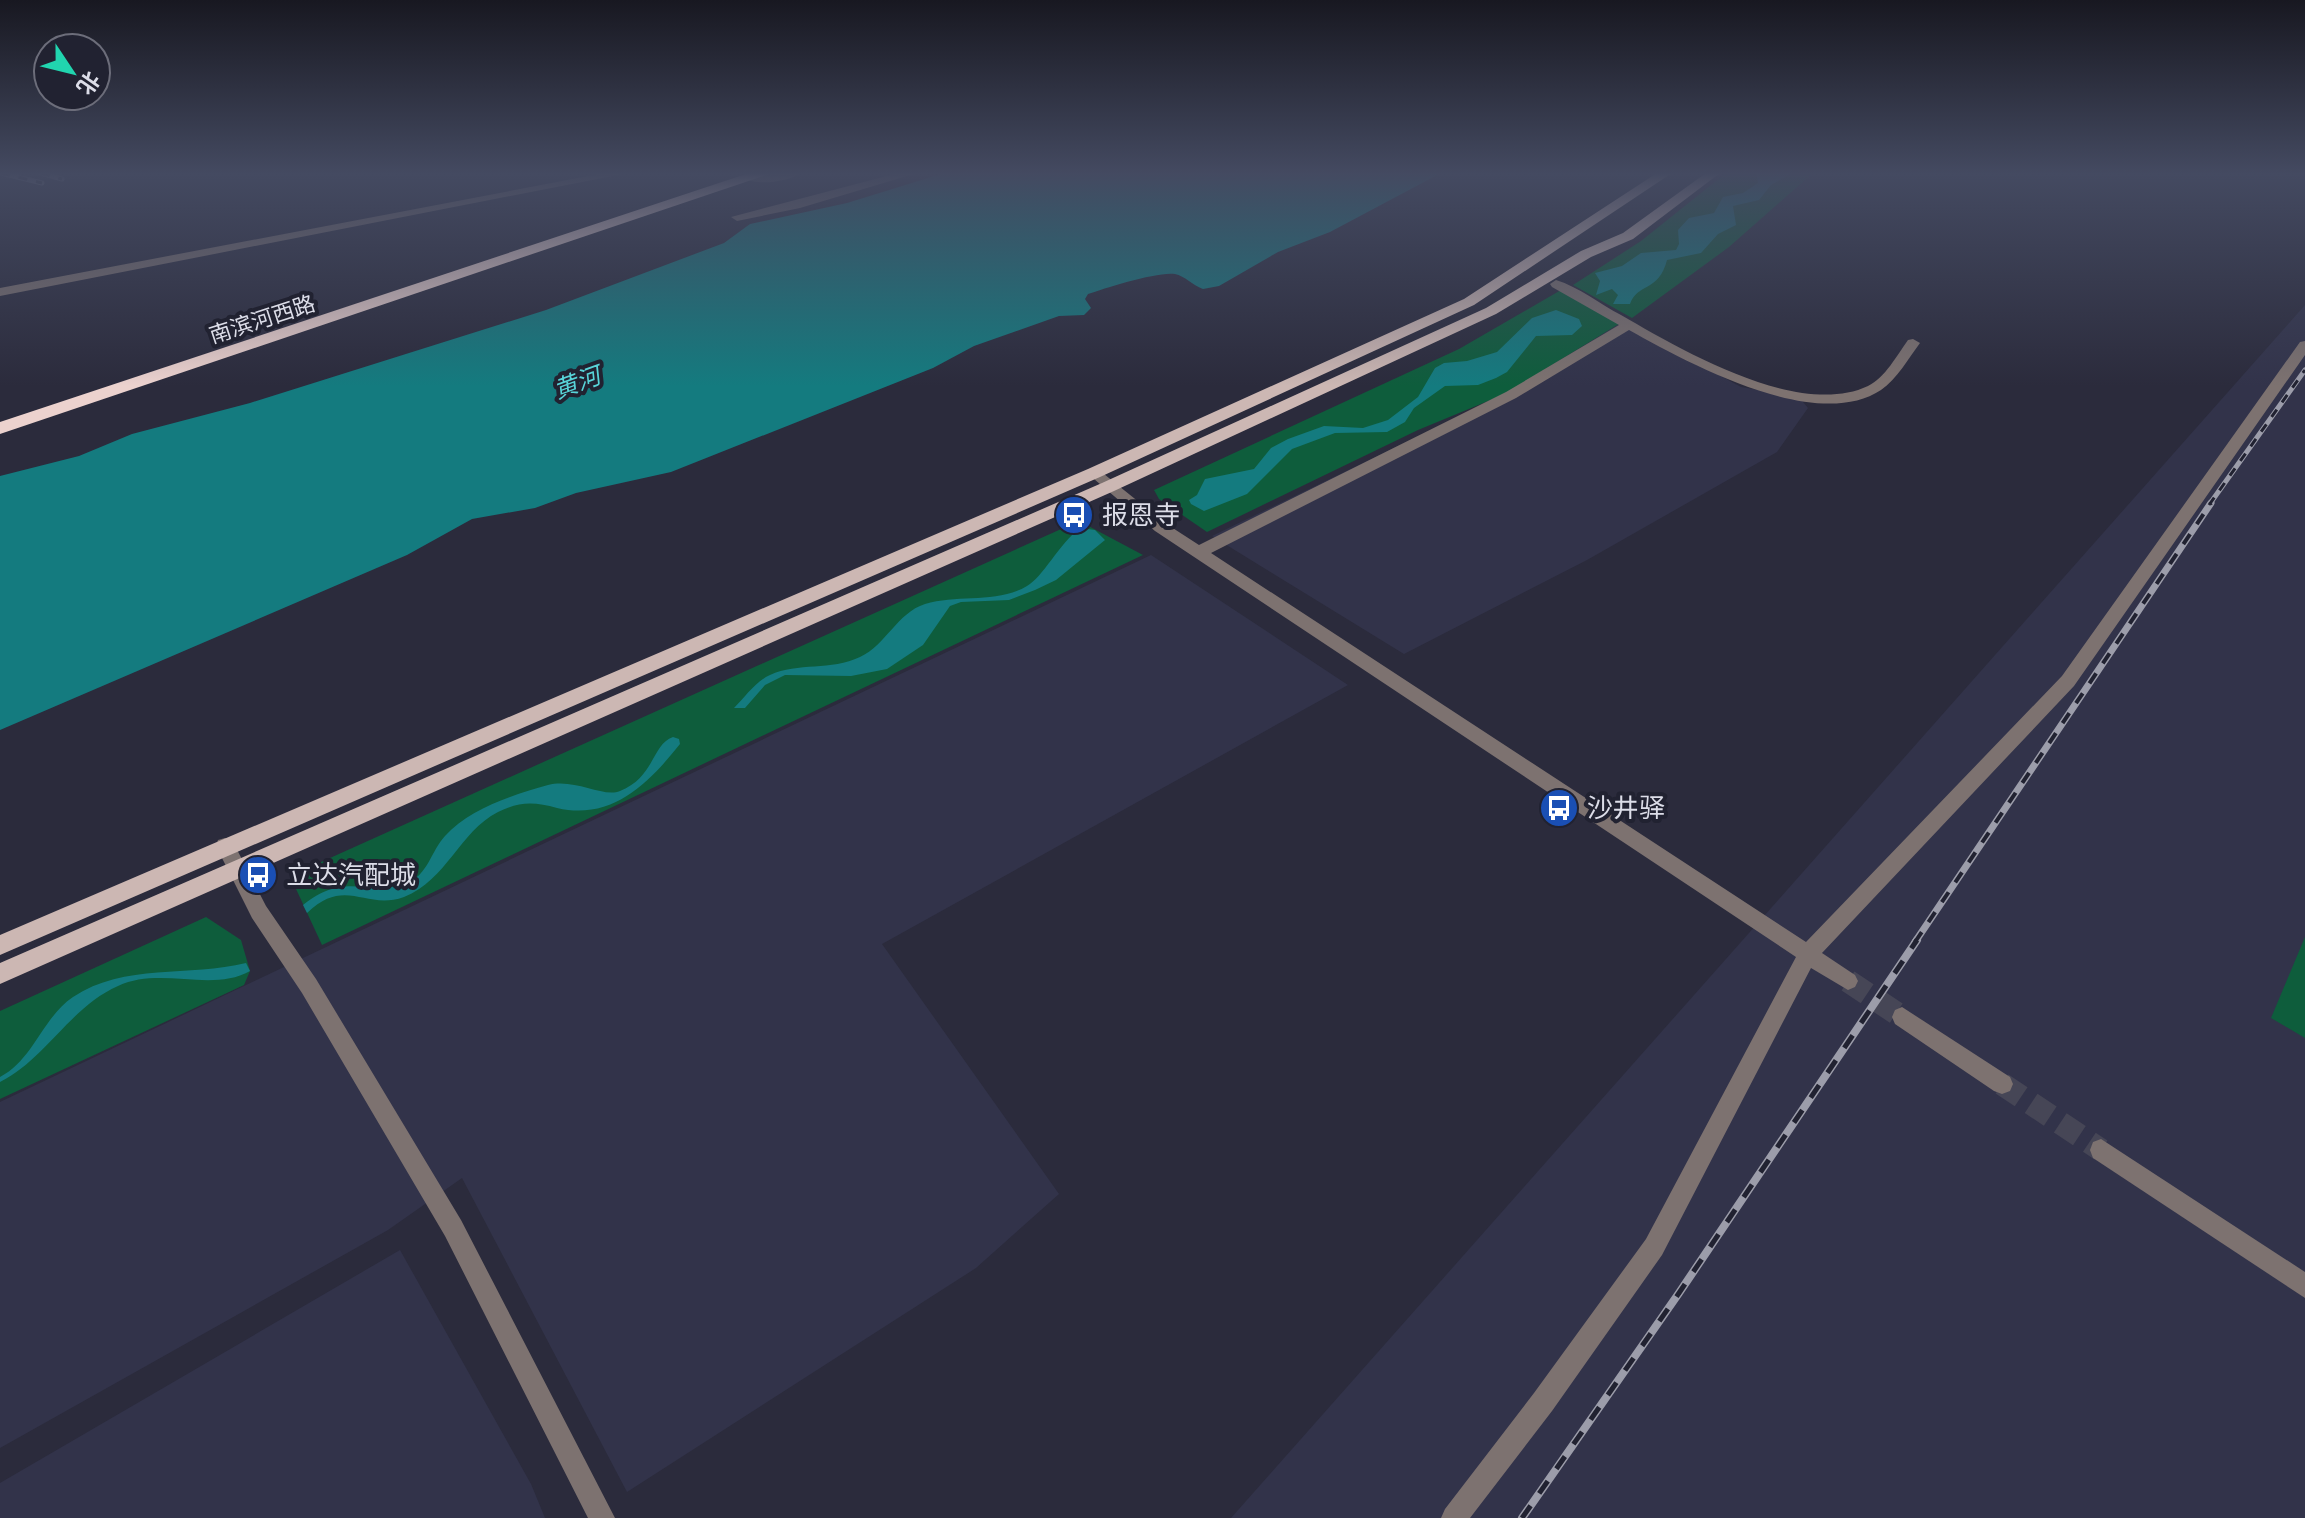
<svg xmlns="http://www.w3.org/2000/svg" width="2305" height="1518" viewBox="0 0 2305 1518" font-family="Montserrat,'Noto Sans SC',sans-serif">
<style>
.built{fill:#32334a}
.green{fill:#0e5d3c}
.water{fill:#147b7f}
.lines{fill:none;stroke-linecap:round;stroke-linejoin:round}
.minor-tunnel{stroke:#464656;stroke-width:23;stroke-dasharray:23 12;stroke-linecap:butt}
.minor{fill:#7d7270;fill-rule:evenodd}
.major{fill:#ccb7b3;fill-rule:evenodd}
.highway{fill:#ecd2ce;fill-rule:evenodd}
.rail-far2-casing{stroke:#9c9daa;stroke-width:5}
.rail-far1-casing{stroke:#9c9daa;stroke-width:7}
.rail-casing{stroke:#9c9daa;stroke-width:8}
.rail-far2{stroke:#212231;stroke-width:3;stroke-dasharray:9;stroke-linecap:butt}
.rail-far1{stroke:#212231;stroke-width:4;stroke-dasharray:12;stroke-linecap:butt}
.rail{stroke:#212231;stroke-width:5;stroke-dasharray:15;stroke-linecap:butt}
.labels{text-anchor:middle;stroke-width:8;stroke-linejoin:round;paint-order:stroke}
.far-street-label{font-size:22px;fill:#dcdde8;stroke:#212231}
.far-water-label{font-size:24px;font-style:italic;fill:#58d4d9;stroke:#212231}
.poi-label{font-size:26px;fill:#dcdde8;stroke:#212231;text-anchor:start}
</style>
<rect width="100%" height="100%" fill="#2b2b3c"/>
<!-- built -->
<g class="built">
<polygon points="2305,305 2305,1518 1231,1518"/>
<polygon points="1622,322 1741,387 1798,396 1808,408 1777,452 1587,560 1404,654 1212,536 1505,394"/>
<polygon points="1151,555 1348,685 882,944 1059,1194 976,1268 627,1492 462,1178 388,1230 0,1448 0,1102"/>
<polygon points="400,1250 531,1484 545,1518 0,1518 0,1483"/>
</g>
<!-- green -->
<g class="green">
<polygon points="1726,173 1813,173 1729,247 1632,318 1573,285 1641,241"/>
<polygon points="1561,290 1622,322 1505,394 1418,430 1207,532 1159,499 1154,490 1459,349"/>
<polygon points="1079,521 1143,555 322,945 290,876"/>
<polygon points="206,917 241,940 250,971 244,985 0,1099 0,1011"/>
<polygon points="2305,937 2305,1038 2271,1018"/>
</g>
<!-- water -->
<g class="water">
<path d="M944 173H1441L1330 232 1278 252 1219 286 1203 289C1192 285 1185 276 1175 274 1159 271 1105 288 1088 294L1085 299 1091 308 1084 315 1059 316 974 346 933 368 671 472 576 493 535 508 472 519 407 555 0 730V476L79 456 132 434 250 403 546 310 724 243 750 224 847 203Z"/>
<path d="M1756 173H1792L1771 185 1759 200 1733 206 1736 225 1718 234 1701 253 1667 260C1659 292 1637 283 1630 304H1613L1618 295 1612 289 1596 295 1600 281 1595 273 1622 266 1641 253 1676 250 1679 244 1678 230 1689 218 1714 213 1723 197 1743 193 1758 183Z"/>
<polygon points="1556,310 1579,319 1582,326 1572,335 1536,336 1507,372 1496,378 1478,385 1445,386 1414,408 1405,422 1387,432 1335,433 1292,449 1247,494 1204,511 1191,504 1189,500 1197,495 1205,479 1254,469 1271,448 1288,439 1324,426 1363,428 1388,420 1418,397 1435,368 1444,363 1467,361 1497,352 1532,318"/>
<path d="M1080 528 1095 530 1105 540 1056 580 1035 590 1009 600 961 602 950 606 923 645 887 669 851 676 785 675 765 685 745 708H734C745 697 756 681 770 675 798 662 831 671 860 657 886 645 897 613 925 604 958 594 997 604 1027 586 1043 577 1059 544 1080 528Z"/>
<path d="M673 737 679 739 680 744C649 783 612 821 557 808 535 802 520 801 498 812 459 832 447 880 404 897 365 911 346 876 307 913L303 905C347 870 366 898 407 883 428 875 431 851 445 836 470 808 513 795 548 785 575 778 603 798 620 791 655 777 652 744 673 737Z"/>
<path d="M246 963 250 971C211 993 161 966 118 986 70 1007 46 1059 0 1082V1077C34 1059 42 1018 73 997 124 963 190 977 246 963Z"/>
</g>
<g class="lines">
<!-- minor-tunnel -->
<g class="minor-tunnel">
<polyline points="1848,981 1902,1017"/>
<polyline points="2002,1084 2101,1150"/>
</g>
<!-- minor -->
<g class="minor">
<polygon points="604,173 628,173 0,296 0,288"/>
<path d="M801 173C788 182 757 186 743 178L749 175Z"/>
<polygon points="898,173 917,173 800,208 737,221 731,217"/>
<path d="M1556 280C1579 287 1600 304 1621 315 1680 349 1798 419 1868 386 1885 378 1897 355 1908 340L1913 339 1920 343C1908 359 1897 379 1881 390 1816 433 1688 363 1629 330L1516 398 1211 553 1806 942 2062 676 2300 342 2305 341V355L2074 686 1822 953 1855 975 1858 981 1855 987 1848 990 1811 968 1662 1255 1552 1411 1470 1518H1441L1445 1509 1534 1393 1646 1239 1796 957 1155 531 1087 473 1094 468 1099 470 1165 523 1199 545 1506 392 1619 325 1552 287 1550 284Z"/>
<polygon points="225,838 232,840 266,906 316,979 461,1220 615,1518 588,1518 445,1236 302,993 252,918 216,846 218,840"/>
<polygon points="1902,1007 2010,1077 2013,1084 2010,1091 2002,1094 1994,1091 1895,1024 1892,1017 1895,1010"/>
<polygon points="2101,1139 2305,1272 2305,1298 2093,1158 2090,1150 2093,1142"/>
</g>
<!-- major -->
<g class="major">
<polygon points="1657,173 1672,173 1474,305 1100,477 0,955 0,935 1088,469 1464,299"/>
<polygon points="1706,173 1720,173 1633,239 1591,257 1496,314 1114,491 0,984 0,963 1102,483 1486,308 1581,251 1623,233"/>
</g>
<!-- highway -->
<polygon class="highway" points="749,173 772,173 0,434 0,422"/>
<defs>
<g id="rail-far2">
<polyline points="1,173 42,183"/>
<polyline points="41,173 62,179"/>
<polyline points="2209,505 2305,370"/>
</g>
<polyline id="rail-far1" points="1915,942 2211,503"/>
<polyline id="rail" points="1522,1518 1679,1293 1917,940"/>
</defs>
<!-- rail-far2 casing -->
<use href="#rail-far2" class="rail-far2-casing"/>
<!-- rail-far1 casing -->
<use href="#rail-far1" class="rail-far1-casing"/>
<!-- rail casing -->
<use href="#rail" class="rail-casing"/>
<!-- rail-far2 -->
<use href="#rail-far2" class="rail-far2"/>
<!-- rail-far1 -->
<use href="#rail-far1" class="rail-far1"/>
<!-- rail -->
<use href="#rail" class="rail"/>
</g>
<!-- sky -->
<linearGradient id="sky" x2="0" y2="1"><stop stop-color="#181821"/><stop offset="0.45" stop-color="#444a61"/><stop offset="1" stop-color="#444a61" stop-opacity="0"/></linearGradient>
<rect width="2305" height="386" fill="url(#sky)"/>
<!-- icons -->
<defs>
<symbol id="bus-disc" viewBox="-11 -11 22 22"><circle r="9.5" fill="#1a4fb4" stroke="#212231"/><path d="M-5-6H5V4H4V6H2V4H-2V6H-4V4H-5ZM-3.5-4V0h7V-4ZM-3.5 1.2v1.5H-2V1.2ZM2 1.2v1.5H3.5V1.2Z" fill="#fff"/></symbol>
</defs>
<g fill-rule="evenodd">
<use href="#bus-disc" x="1052" y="493" width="44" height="44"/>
<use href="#bus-disc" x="1537" y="786" width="44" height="44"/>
<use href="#bus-disc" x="236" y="853" width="44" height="44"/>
</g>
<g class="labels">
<!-- far-street labels -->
<g class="far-street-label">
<text transform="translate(262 319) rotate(-18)" y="8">南滨河西路</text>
</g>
<!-- far-water labels -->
<g class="far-water-label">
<text transform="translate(577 383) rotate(-20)" y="8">黄河</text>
</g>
<!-- poi labels -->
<g class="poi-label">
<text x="1102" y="524">报恩寺</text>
<text x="1587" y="817">沙井驿</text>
<text x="286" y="884">立达汽配城</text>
</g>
</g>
<!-- north arrow -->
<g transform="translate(72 72) rotate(125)"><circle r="38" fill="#212231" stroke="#6c6d7a" stroke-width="2"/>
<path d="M0-6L14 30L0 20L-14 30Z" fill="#21d5af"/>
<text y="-12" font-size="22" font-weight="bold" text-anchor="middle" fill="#dcdde8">北</text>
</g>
</svg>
